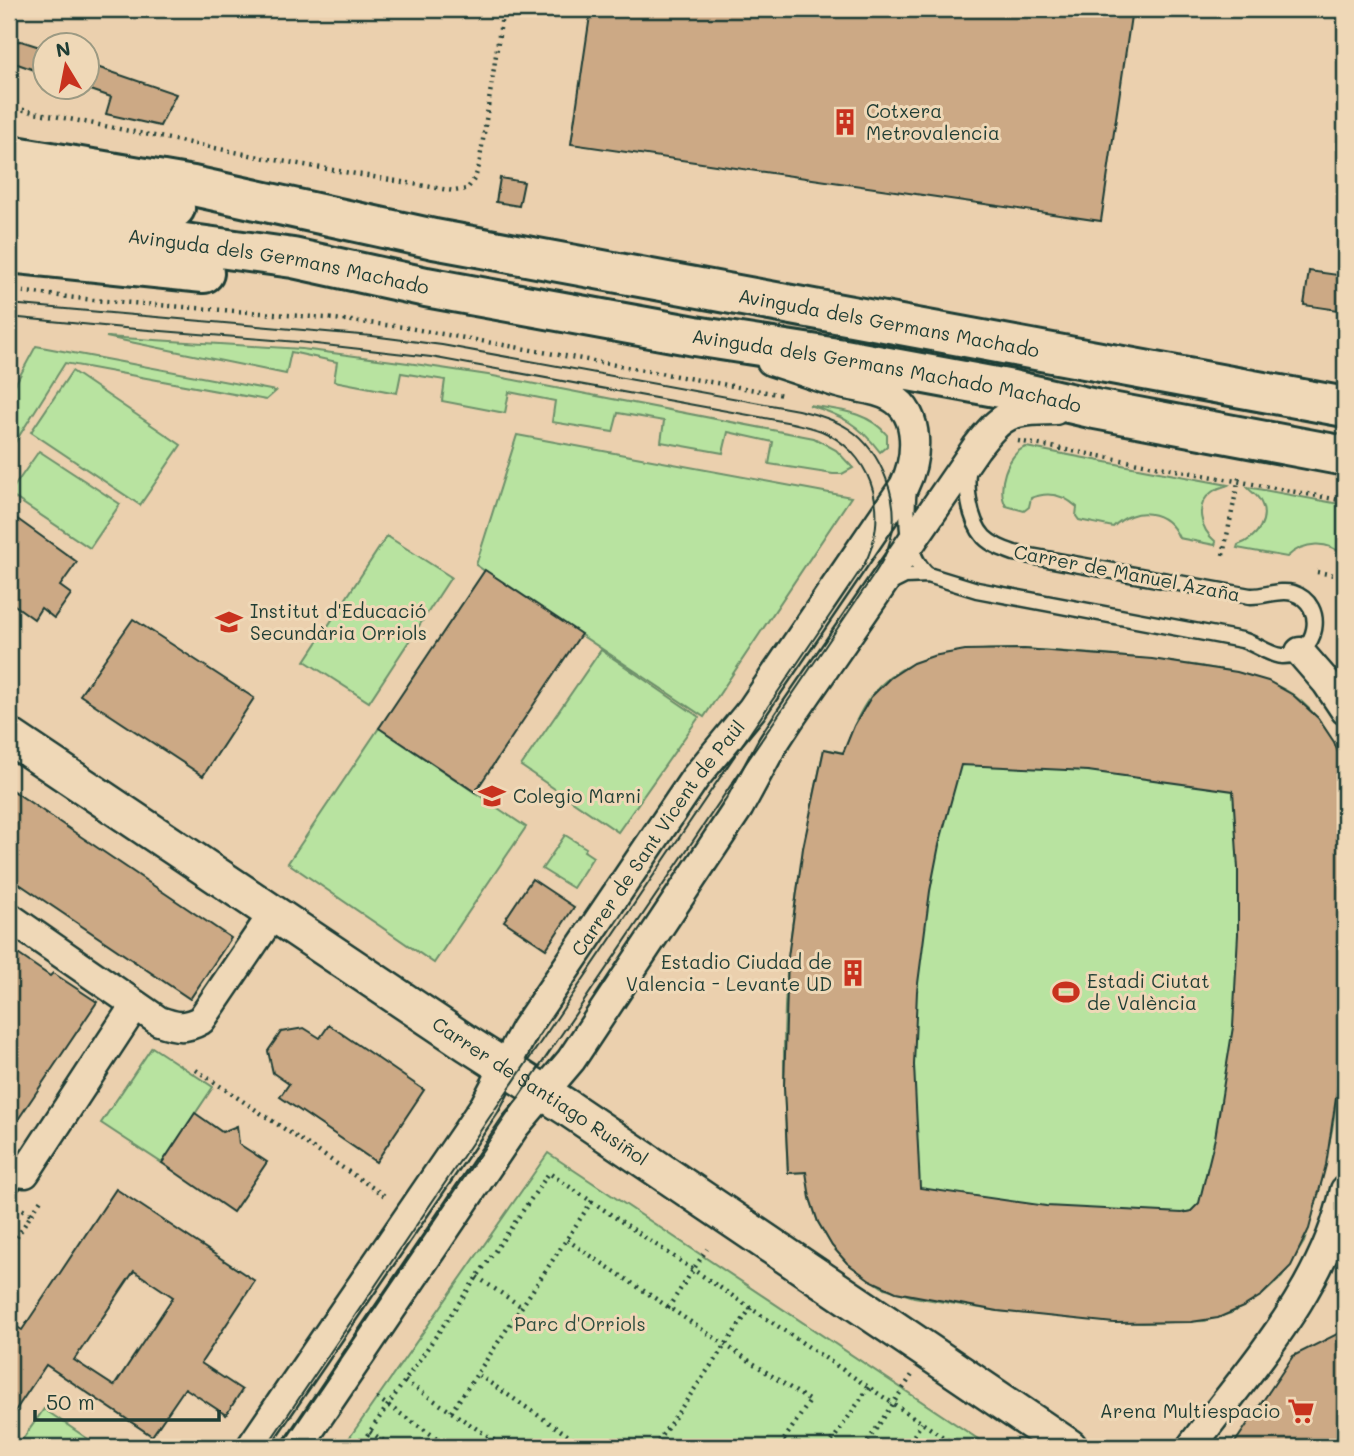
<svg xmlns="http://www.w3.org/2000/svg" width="1354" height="1456" viewBox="0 0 1354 1456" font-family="Mali,sans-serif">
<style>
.green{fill:#b8e3a0;stroke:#6c906a;stroke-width:2}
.building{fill:#cca985;stroke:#1f3d34;stroke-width:2;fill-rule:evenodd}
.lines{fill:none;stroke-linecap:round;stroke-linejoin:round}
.service-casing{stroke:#1f3d34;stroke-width:19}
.minor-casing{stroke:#1f3d34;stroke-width:33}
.tertiary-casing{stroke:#1f3d34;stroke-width:40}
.primary-casing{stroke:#1f3d34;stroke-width:44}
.path{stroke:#1f3d34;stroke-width:4.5;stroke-dasharray:2 5;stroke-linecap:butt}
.service{stroke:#efd8b7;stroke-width:14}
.minor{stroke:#efd8b7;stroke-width:28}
.tertiary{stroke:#efd8b7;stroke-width:35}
.primary{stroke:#efd8b7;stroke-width:38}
.tram{stroke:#1f3d34;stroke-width:2}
.labels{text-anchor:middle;stroke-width:6;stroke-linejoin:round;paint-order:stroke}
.poi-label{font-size:19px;fill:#1f3d34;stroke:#efd8b7;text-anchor:start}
.street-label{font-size:19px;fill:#1f3d34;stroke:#efd8b7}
.park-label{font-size:19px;fill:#2e4e3f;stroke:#efd8b7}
</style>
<rect width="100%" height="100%" fill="#ebd0ae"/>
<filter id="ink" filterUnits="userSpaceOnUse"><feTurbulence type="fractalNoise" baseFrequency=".0143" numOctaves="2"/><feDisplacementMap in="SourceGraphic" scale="14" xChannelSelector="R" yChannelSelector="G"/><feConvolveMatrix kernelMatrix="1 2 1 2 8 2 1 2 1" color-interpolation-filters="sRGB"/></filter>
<g filter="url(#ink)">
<!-- green -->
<g class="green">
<polygon points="106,337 302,349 408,363 488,375 814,438 836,450 853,468 842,474 833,474 769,464 773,442 728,432 723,453 661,442 664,421 618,413 613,432 552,422 555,401 509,392 505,413 442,401 445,380 401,373 397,393 334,381 337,362 291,352 286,374"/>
<polygon points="36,346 276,391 266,400 65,363 9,452 9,391 11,392"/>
<polygon points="72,371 181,445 140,505 31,432"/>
<path d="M809 405C838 410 868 411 887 435V446L880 452C859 424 841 415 809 405Z"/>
<polygon points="517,435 851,497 704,717 476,565"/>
<path d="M1026 447 1228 485C1224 487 1217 488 1212 492 1194 505 1200 529 1216 542L1215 545 1179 538C1167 509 1134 506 1113 527L1079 520 1076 516 1077 507C1064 495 1048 491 1031 498L1029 507 1024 511 1006 506C996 489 1007 453 1026 447Z"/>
<polygon points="39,451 120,504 90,548 9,494"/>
<path d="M1247 487 1345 505V556C1328 540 1304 541 1287 557L1237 548 1238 545C1256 539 1272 519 1259 499 1256 494 1250 491 1247 487Z"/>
<polygon points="387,536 451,577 369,702 305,661"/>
<path d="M1024 649C1084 653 1142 657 1200 666 1232 672 1264 676 1292 694 1319 713 1335 741 1345 772V1038L1332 1130 1317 1200 1304 1242 1282 1277 1262 1295 1231 1313 1205 1321 1142 1323 998 1311 914 1297 882 1287 847 1263 832 1246 818 1222 810 1198 808 1172 788 1173C784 1100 781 1027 789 954 796 885 809 817 824 749L845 753C871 655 937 649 1024 649Z"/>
<polygon points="601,650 699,717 618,832 521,766"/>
<polygon points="379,728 526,827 434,963 288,863"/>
<polygon points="565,835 586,848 584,851 593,857 573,888 542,869"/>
<polygon points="152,1047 213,1087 162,1163 101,1123"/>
<polygon points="548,1153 990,1447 343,1447"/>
<polygon points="44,1409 88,1439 82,1447 17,1447"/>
</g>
<!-- building -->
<g class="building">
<polygon points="591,9 1132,9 1101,221 571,144"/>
<polygon points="21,41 46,49 46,74 9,61 9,42"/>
<polygon points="88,64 176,94 160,126 106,114 111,97 88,89"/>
<polygon points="500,178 524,182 519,206 496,202"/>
<polygon points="1309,271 1345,276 1345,311 1304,305"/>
<polygon points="9,513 77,562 60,586 71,594 54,618 41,608 34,619 9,601"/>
<polygon points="485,570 581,634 475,792 379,728"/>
<polygon points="133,619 254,698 203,776 80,695"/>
<path d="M1024 649 1152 659 1237 672 1268 681 1293 695 1318 718 1334 742 1344 768 1345 1038 1326 1165 1309 1229 1291 1266 1262 1295 1243 1307 1218 1318 1191 1322 1114 1323 998 1311 896 1292 870 1280 847 1263 832 1246 818 1222 810 1198 806 1172 788 1173 784 1087 788 957 803 848 824 749 843 753 854 726 871 697 890 678 913 663 933 656 965 650ZM961 765 1088 771 1233 791 1238 869V934L1233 1027 1215 1138 1199 1203 1191 1211 1182 1213 1046 1206 920 1188 914 1065 917 991 930 891 939 845Z"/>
<polygon points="9,788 231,938 190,999 9,877"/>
<polygon points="532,879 574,907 546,949 504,921"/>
<polygon points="9,948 50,976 53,973 97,1002 9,1133"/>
<polygon points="329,1025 424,1090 376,1162 280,1097 289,1084 273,1073 268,1051 281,1032 304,1028 320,1038"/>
<polygon points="195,1113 222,1132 237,1126 239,1144 267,1162 233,1212 162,1163"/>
<path d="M116 1189 255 1281 201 1363 242 1390 226 1415 185 1388 152 1436 46 1365 9 1420V1322L22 1330ZM134 1271 173 1297 114 1386 74 1360Z"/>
<polygon points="1345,1330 1345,1447 1232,1447 1293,1356"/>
</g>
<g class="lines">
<defs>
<g id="service">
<path d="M909 487C906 517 904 554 928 575"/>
<path d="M891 583 905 576 928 575 977 590 1242 640C1257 644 1268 655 1282 656 1318 657 1328 604 1293 593 1279 589 1264 597 1250 596L1014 553C1003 549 992 545 984 537 969 520 965 487 969 465"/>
<polyline points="9,1187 25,1173"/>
</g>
<g id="minor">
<polyline points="1300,652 1327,683 1345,710"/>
<path d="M9 917 159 1021C176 1027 185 1029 201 1020L273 914"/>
<polyline points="25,1173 135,1005"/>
<path id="s1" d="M251 1447 485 1105 525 1029 695 778 752 709 904 486C917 460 922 414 891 397 876 388 855 388 838 383 816 376 793 368 771 361"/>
<path d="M298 1447 515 1126 571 1060 739 807 772 746 789 720 976 448C1004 412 1010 411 1055 410"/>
<path d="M1191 1447C1250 1368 1324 1289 1345 1190"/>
</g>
<g id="tertiary">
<path id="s2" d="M9 736 468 1044 568 1108 1069 1447"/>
</g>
<g id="primary">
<path id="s3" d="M9 155 193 186 434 239 1345 407"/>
<polyline points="9,185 67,195 175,208"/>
<path id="s4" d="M9 219 293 258 426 287 695 336 844 359 1012 390 1095 409 1345 456"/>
<polyline points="9,253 204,273"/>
</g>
</defs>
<!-- service casing -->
<use href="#service" class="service-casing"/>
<!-- minor casing -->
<use href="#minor" class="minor-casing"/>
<!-- tertiary casing -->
<use href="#tertiary" class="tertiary-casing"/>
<!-- primary casing -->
<use href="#primary" class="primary-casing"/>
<!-- path -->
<g class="path">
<polyline points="9,107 270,159 454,191 467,189 475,178 479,166 503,9"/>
<polyline points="9,290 93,300 326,318 403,327 783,395"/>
<polyline points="1018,441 1345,501"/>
<polyline points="1223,555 1240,473"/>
<polyline points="1317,572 1345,577"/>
<polyline points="196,1070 385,1196"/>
<polyline points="9,1210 20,1208 31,1215"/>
<polyline points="567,1240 810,1401 779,1447"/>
<polyline points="9,1249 42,1198"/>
<polyline points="477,1277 522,1307"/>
<polyline points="668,1308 707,1249"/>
<polyline points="405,1381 504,1447"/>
<polyline points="377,1398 450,1447"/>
<polyline points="451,1412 477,1374"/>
<polyline points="370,1432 393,1447"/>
<polyline points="784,1440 796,1447"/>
<polyline points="359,1447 549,1173 958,1447"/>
<polyline points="585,1447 477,1374 592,1201"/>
<polyline points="654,1447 751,1308"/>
<polyline points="828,1447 869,1387"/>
<polyline points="864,1447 912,1375"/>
<polyline points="906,1447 922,1423"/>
</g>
<!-- service -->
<use href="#service" class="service"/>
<!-- minor -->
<use href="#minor" class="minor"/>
<!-- tertiary -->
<use href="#tertiary" class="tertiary"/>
<!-- primary -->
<use href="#primary" class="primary"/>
<!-- tram -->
<g class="tram">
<path d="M9 304 372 336 442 345 798 410C816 414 834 419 849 429 882 451 902 504 890 541 887 554 880 565 873 576L281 1447"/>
<path d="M9 317 124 328 298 342 431 357 792 423C804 426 817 428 828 434 876 460 889 518 864 565L266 1447"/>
</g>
</g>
</g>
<!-- icons -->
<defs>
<symbol id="building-bare" viewBox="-9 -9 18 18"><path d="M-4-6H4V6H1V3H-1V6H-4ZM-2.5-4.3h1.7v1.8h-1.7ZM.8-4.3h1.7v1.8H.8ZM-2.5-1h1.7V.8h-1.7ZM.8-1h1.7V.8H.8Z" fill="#c8321e" stroke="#efd8b7" stroke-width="2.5" paint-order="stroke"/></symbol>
<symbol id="school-bare" viewBox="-9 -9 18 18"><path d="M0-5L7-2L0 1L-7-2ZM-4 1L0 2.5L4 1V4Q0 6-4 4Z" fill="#c8321e" stroke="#efd8b7" stroke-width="2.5" paint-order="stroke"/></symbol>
<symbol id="stadium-bare" viewBox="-9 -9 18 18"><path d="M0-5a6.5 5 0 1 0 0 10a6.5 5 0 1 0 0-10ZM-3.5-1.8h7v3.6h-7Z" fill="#c8321e" stroke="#efd8b7" stroke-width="2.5" paint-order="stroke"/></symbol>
<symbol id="supermarket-bare" viewBox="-9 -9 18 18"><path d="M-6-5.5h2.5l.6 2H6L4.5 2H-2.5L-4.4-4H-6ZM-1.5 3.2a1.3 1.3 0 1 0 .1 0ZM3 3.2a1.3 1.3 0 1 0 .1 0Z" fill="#c8321e" stroke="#efd8b7" stroke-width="2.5" paint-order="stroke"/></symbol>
</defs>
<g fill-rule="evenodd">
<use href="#building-bare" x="826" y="103" width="38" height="38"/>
<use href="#school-bare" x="210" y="603" width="38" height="38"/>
<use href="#school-bare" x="473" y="777" width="38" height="38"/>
<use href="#building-bare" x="834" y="954" width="38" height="38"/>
<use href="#stadium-bare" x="1047" y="973" width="38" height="38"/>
<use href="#supermarket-bare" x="1282" y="1392" width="38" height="38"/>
</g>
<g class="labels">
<!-- poi labels -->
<g class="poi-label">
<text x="866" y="118">Cotxera<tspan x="866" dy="22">Metrovalencia</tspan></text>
<text x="250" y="618">Institut d'Educació<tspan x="250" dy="22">Secundària Orriols</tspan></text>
<text x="513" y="803">Colegio Marni</text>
<text x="832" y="969" text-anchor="end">Estadio Ciudad de<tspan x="832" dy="22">Valencia - Levante UD</tspan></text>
<text x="1087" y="988">Estadi Ciutat<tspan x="1087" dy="22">de València</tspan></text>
<text x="1280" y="1418" text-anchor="end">Arena Multiespacio</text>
</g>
<!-- street labels -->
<g class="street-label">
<text dy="7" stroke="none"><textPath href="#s4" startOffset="273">Avinguda dels Germans Machado</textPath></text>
<text dy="7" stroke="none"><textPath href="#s3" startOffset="896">Avinguda dels Germans Machado</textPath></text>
<text dy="7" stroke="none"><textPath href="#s4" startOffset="891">Avinguda dels Germans Machado Machado</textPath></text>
<text transform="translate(1127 573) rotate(11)" y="7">Carrer de Manuel Azaña</text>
<text dy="7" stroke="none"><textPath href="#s1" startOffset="733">Carrer de Sant Vicent de Paül</textPath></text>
<text dy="7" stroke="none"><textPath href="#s2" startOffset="639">Carrer de Santiago Rusiñol</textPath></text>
</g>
<!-- park labels -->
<g class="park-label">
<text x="580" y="1331">Parc d'Orriols</text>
</g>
</g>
<!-- margin -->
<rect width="1354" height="1456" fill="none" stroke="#efd8b7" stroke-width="35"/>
<rect x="18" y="18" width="1319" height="1421" fill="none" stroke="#1f3d34" stroke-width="2.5" filter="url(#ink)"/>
<!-- north arrow -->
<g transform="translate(66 66) rotate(350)"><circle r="33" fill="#efd8b7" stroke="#9c9a83" stroke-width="2"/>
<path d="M0-5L12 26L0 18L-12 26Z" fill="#c8321e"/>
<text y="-10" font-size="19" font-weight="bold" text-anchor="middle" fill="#1f3d34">N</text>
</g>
<!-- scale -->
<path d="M35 1410v10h184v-10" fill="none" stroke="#1f3d34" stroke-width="3.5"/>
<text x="46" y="1410" font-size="21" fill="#1f3d34" stroke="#efd8b7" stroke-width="5" paint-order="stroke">50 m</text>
</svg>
